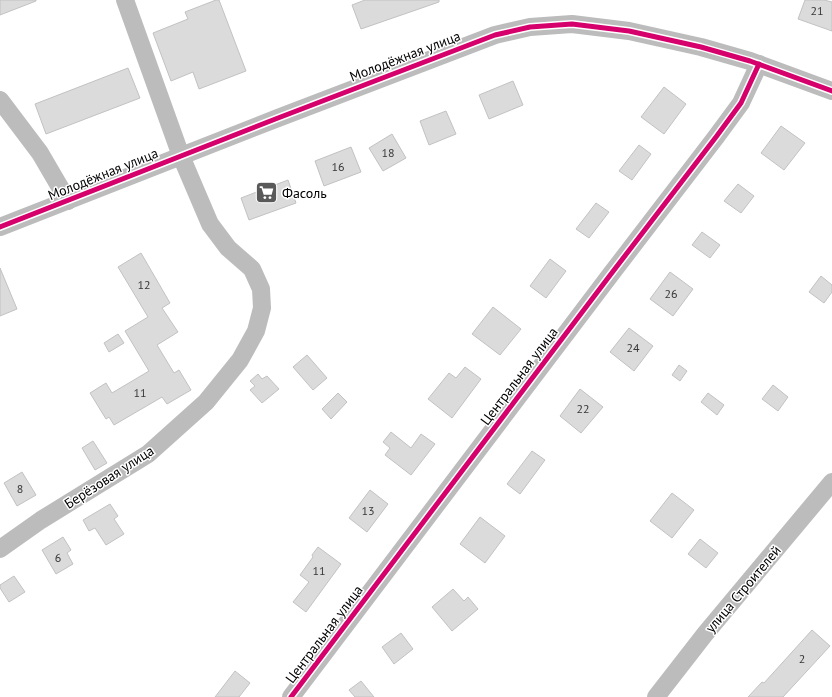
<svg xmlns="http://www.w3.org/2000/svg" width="832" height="697" viewBox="0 0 832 697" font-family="'PT Sans',sans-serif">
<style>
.building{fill:#dbdbdb;stroke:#c2c2c2}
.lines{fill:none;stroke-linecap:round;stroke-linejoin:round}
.minor{stroke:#bcbcbc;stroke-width:18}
.cycleway-casing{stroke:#fff;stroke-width:8}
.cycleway{stroke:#d6006c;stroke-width:5}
.labels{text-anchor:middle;stroke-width:3;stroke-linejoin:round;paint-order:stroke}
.number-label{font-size:12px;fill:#373737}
.street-label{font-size:14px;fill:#000;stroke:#fff}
.poi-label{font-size:14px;fill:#000;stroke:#fff;text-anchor:start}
</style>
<rect width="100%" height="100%" fill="#fff"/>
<!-- building -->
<g class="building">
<polygon points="0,0 36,0 36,1 0,15"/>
<polygon points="216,0 219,0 246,71 199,89 193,72 171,81 153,33 188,19 185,12"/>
<polygon points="365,0 439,0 439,2 361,29 352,5"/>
<polygon points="805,0 824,0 832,2 832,31 798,19"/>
<polygon points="128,68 140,98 46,134 35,104"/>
<polygon points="513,81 523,105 489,119 479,95"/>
<polygon points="664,87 686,104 664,134 641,117"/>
<polygon points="446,111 456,134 429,145 420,121"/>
<polygon points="781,126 805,143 784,170 761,153"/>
<polygon points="392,134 406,158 383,171 369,148"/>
<polygon points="639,145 651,154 632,180 619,171"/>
<polygon points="351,147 361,172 324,186 315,161"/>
<polygon points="288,180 296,203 249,220 241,198"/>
<polygon points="738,184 754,196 741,213 724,201"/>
<polygon points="596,203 609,212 589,238 576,229"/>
<polygon points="702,232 720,245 710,258 692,245"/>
<polygon points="141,253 170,303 162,308 178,332 157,345 174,373 179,370 191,390 167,404 162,397 114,425 109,417 106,419 90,393 106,383 112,393 149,371 125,331 148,317 118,267"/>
<polygon points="550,259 566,271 546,298 530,286"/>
<polygon points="0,268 17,309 0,316"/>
<polygon points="670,272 693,289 673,316 650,299"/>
<polygon points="821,276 832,285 832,292 824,303 809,292"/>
<polygon points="493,307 521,329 500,355 472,334"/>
<polygon points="629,328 653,346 634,371 610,352"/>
<polygon points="118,334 124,343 109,352 104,343"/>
<polygon points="307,355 327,378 313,390 293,367"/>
<polygon points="679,365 687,371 680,381 672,375"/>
<polygon points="465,367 481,379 452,418 428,399 449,373 456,378"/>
<polygon points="258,374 262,379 267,376 279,389 262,403 250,390 255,386 250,381"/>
<polygon points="773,385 788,397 778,411 762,399"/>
<polygon points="580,389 603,407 581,433 560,416"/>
<polygon points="338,393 347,402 331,419 322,409"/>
<polygon points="708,393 724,405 717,415 701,402"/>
<polygon points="391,432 411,448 421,434 435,444 411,475 385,455 390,448 383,442"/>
<polygon points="93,441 107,463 95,470 82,448"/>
<polygon points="532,451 545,460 520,494 507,484"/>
<polygon points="22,472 36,495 17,506 4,483"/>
<polygon points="370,490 388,504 367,532 349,518"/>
<polygon points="672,493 694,510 672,538 650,521"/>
<polygon points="110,504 118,516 114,519 124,534 106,545 95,528 89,531 83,520"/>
<polygon points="480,517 505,536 485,563 460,544"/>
<polygon points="63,537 71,550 67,553 73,564 56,574 42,550"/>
<polygon points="700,539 718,553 706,568 688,554"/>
<polygon points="318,547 341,564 306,612 293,602 309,582 300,575 313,557 312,555"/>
<polygon points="14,576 25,592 9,602 0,588 0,585"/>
<polygon points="453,589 464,601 468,597 478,609 452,631 432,607"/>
<polygon points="812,630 830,646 783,697 748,697 762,682 764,683"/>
<polygon points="401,633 413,649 394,664 382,647"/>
<polygon points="235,671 250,683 239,697 215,697"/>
<polygon points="361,681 374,697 355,697 349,690"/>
</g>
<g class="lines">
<!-- minor -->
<g class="minor">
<polyline points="0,100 40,153 68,201"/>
<polyline points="0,227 278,118 495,35 530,27 572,24 629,31 701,47 750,61 832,91"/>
<polyline points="0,549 41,520 148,454 206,402 240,360 256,331 262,308 261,289 252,269 228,248 210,224 181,156 125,0"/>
<polyline points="291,697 611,274 716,137 741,103 759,64"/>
<polyline points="656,697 705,634 832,482"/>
</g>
<defs>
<g id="cycleway">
<polyline points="0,227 278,118 495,35 530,27 572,24 629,31 701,47 750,61 832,91"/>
<polyline points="291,697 611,274 716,137 741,103 759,64"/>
</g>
</defs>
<!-- cycleway casing -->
<use href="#cycleway" class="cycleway-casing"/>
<!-- cycleway -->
<use href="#cycleway" class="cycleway"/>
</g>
<!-- icons -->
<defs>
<symbol id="supermarket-square" viewBox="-11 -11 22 22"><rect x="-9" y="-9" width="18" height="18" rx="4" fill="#595959" stroke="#fff"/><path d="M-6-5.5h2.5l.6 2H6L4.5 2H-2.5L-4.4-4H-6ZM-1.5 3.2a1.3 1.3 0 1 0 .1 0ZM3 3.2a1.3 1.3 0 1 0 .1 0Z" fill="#fff"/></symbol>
</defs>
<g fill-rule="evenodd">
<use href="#supermarket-square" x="254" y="180" width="25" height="25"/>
</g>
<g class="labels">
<!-- number labels -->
<g class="number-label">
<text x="817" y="15">21</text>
<text x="388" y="157">18</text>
<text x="338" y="171">16</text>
<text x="144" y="289">12</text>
<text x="671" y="298">26</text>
<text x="633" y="352">24</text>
<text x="140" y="397">11</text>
<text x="583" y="413">22</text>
<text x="20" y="493">8</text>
<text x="368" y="515">13</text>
<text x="58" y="562">6</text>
<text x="319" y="575">11</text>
<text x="802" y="663">2</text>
</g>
<!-- street labels -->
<g class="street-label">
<text transform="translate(405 56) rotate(-21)" y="5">Молодёжная улица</text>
<text transform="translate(103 174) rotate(-22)" y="5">Молодёжная улица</text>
<text transform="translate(519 376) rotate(-53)" y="5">Центральная улица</text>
<text transform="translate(109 477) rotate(-33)" y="5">Берёзовая улица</text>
<text transform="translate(743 589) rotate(-50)" y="5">улица Строителей</text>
<text transform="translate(324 634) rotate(-53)" y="5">Центральная улица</text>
</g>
<!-- poi labels -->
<g class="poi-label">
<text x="282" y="198">Фасоль</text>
</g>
</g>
</svg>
